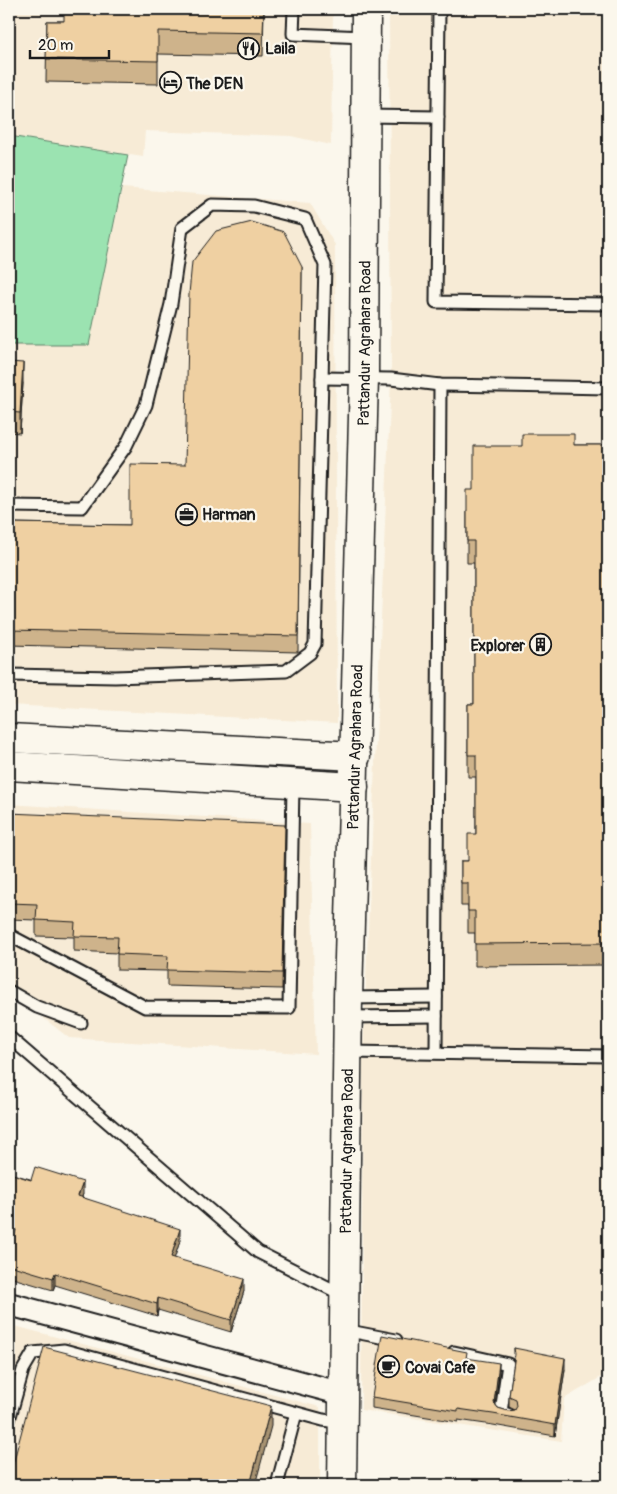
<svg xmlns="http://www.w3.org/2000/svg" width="617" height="1494" viewBox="0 0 617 1494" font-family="Pangolin,sans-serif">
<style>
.built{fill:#f7ebd6}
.green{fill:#9be3b1;stroke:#5c8066}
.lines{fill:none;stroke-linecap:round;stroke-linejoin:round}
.service-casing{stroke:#1c1c1c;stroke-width:15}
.minor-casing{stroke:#1c1c1c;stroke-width:26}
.tertiary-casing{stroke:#1c1c1c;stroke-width:31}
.service{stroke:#fbf7ec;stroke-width:11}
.minor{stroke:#fbf7ec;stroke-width:22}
.tertiary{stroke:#fbf7ec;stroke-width:28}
.wall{fill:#ceb38b;stroke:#1c1c1c}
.shaded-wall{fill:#a79271;stroke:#1c1c1c}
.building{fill:#efd0a2;stroke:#1c1c1c}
.labels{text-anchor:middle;stroke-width:4.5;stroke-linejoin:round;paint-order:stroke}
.poi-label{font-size:16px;font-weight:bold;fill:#1c1c1c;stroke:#fbf7ec;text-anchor:start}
.street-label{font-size:16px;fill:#1c1c1c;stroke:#fbf7ec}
</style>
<rect width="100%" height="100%" fill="#fbf7ec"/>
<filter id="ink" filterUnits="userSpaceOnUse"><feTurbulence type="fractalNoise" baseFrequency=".02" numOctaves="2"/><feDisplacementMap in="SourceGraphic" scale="10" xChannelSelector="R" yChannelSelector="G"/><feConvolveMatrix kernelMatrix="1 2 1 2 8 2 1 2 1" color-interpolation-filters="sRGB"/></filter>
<g filter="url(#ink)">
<!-- built -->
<g class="built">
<polygon points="9,9 333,9 331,145 291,136 145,131 143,157 9,136"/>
<polygon points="389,9 608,9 608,1373 564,1399 561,1441 361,1410 363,1052 391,379"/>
<polygon points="122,188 310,203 335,245 337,723 9,705 9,345 89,345"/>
<polygon points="9,804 310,824 316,1054 69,1038 9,991"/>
<polygon points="11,1325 320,1407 320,1485 9,1485 9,1330"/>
</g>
<!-- green -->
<polygon class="green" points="9,136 128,155 89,345 9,345"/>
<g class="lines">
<defs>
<g id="service">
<polyline points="294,9 293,34 365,37"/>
<polyline points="439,9 436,302 608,304"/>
<polyline points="365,116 438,117"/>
<polyline points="322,378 391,379 440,385 608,388"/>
<polyline points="9,506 82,507 126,446 146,405 171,304 182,228 212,205 254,206 305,219 325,265 315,644 310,653 286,671 115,677 9,675"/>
<polyline points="9,935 145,1007 289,1008 293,785"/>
<polyline points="9,991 37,1007 81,1023"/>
<polyline points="348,998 436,997"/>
<polyline points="348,1017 436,1016"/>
<polyline points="9,1037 258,1252 343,1295"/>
<polyline points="348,1052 608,1056"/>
<polyline points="436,1052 440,385"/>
<polyline points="344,1330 396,1340"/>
<polyline points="454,1352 508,1364 501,1412 510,1415"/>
<polyline points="9,1420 23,1370 33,1353 64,1350 323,1420 343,1423"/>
<polyline points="277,1485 296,1413"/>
</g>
<polyline id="minor" points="9,1304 343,1394"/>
<g id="tertiary">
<polyline points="9,738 356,756"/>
<polyline points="9,766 354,787"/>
<path id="s1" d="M342 1485 348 998 364 378 366 9"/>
</g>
</defs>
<!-- service casing -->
<use href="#service" class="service-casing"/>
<!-- minor casing -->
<use href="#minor" class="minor-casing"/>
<!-- tertiary casing -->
<use href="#tertiary" class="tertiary-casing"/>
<!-- service -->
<use href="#service" class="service"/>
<!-- minor -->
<use href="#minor" class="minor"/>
<!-- tertiary -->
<use href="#tertiary" class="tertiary"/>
</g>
<!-- wall -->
<g class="wall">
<polygon points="264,9 263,56 158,54 158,84 46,82 47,21 64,21"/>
<polygon points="302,267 298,652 9,645 9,523 130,525 185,465"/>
<polygon points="9,362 23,383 20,433 9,432"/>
<polygon points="574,445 608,445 608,965 475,966 475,933 468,933 468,906 461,906 461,861 468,861 476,834 476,777 468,777 468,704 474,704 474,563 467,563 467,512 474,490"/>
<polygon points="9,813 285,840 282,989 167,986 167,971 117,970 117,953 74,951 74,937 36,936 36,920 9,919"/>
<polygon points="9,1173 83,1194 82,1197 180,1241 174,1258 244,1291 231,1332 158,1310 157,1316 55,1285 53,1290 9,1277 9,1253 12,1241 9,1240"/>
<polygon points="514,1348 565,1369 555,1436 493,1425 458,1420 458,1422 372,1408 372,1397 467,1358 499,1374 495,1404 498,1408 508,1411 515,1410 509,1407 509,1396 514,1362"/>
</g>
<!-- shaded-wall -->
<g class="shaded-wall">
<polygon points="23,363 23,383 20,433 20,413"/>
<polygon points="83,1182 83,1194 78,1208 78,1196"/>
<polygon points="180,1229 180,1241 171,1269 171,1257"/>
<polygon points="55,1273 55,1285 53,1290 53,1278"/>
<polygon points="244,1279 244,1291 231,1332 231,1320"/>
<polygon points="158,1298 158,1310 157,1316 157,1304"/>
<polygon points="565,1358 565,1369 555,1436 555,1425"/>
<polygon points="499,1363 499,1374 494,1414 494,1403"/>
<polygon points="271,1406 271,1426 255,1485 250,1485"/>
</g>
<!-- building -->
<g class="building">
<polygon points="64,9 264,9 263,33 158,31 158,61 46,59 47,21 64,21"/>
<polygon points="252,222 284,232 302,267 298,636 9,630 9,523 130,525 130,464 185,465 189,294 192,262 216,231"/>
<polygon points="9,362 23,363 20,413 9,412"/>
<polygon points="522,434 574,434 574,445 608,445 608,943 475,944 475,911 468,911 468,883 461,883 461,861 468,861 468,834 476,834 476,755 468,755 468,704 474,704 474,541 467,541 467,490 474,490 474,446 522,446"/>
<polygon points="9,813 285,825 282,973 167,970 168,956 117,954 118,937 74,936 75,922 36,920 37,904 9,903"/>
<polygon points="35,1167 83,1182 78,1196 180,1229 171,1257 244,1279 231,1320 158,1298 157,1304 55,1273 53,1278 9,1265 9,1253 16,1230 9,1228 9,1173 31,1180"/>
<polygon points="382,1335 467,1352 466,1358 499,1363 494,1403 498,1408 508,1411 515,1410 517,1406 516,1399 509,1396 515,1354 514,1348 565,1358 555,1425 493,1414 458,1409 458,1411 372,1397"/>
<polygon points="44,1347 271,1406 250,1485 9,1485 9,1479"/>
</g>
</g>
<!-- icons -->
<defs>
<symbol id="restaurant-ring" viewBox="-11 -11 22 22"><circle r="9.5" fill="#fbf7ec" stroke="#1c1c1c" stroke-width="1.5"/><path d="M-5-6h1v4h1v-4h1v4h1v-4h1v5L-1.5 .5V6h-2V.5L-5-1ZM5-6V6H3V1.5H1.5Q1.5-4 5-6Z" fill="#1c1c1c"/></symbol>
<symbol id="hotel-ring" viewBox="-11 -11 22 22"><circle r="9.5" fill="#fbf7ec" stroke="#1c1c1c" stroke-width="1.5"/><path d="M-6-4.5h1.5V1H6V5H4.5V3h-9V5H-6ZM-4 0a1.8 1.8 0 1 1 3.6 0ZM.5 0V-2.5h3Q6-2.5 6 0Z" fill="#1c1c1c"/></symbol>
<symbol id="office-ring" viewBox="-11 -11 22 22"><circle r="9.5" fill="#fbf7ec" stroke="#1c1c1c" stroke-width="1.5"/><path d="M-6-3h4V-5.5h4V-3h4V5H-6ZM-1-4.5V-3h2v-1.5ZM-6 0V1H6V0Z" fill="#1c1c1c"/></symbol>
<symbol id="building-ring" viewBox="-11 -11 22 22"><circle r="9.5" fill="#fbf7ec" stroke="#1c1c1c" stroke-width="1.5"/><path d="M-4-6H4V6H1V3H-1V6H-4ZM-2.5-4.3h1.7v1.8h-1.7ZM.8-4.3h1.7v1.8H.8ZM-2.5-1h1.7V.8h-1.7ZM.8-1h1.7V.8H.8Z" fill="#1c1c1c"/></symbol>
<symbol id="cafe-ring" viewBox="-11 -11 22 22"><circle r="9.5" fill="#fbf7ec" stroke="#1c1c1c" stroke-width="1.5"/><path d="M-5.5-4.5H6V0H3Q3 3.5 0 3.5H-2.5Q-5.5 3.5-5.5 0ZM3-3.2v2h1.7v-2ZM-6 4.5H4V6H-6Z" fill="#1c1c1c"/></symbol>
</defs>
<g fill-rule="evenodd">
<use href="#restaurant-ring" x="236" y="36" width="25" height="25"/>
<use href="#hotel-ring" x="158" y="70" width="25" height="25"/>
<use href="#office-ring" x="174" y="502" width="25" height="25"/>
<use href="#building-ring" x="528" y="632" width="25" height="25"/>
<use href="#cafe-ring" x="376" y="1354" width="25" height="25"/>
</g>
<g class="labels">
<!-- poi labels -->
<g class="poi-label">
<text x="265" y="54">Laila</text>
<text x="186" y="89">The DEN</text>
<text x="202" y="520">Harman</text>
<text x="525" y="651" text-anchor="end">Explorer</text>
<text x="405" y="1373">Covai Cafe</text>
</g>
<!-- street labels -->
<g class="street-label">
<text dy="6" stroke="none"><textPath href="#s1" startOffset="1142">Pattandur Agrahara Road</textPath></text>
<text dy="6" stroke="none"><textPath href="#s1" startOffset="738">Pattandur Agrahara Road</textPath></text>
<text dy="6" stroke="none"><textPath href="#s1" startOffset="334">Pattandur Agrahara Road</textPath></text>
</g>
</g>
<!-- margin -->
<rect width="617" height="1494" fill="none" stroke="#fbf7ec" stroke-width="30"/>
<rect x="15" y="15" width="587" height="1464" fill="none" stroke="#1c1c1c" stroke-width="2" filter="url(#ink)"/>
<!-- scale -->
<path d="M30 50v8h79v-8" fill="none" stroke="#1c1c1c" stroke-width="2.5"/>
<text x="38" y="50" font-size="15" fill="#1c1c1c" stroke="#fbf7ec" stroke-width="4" paint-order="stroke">20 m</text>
</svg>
